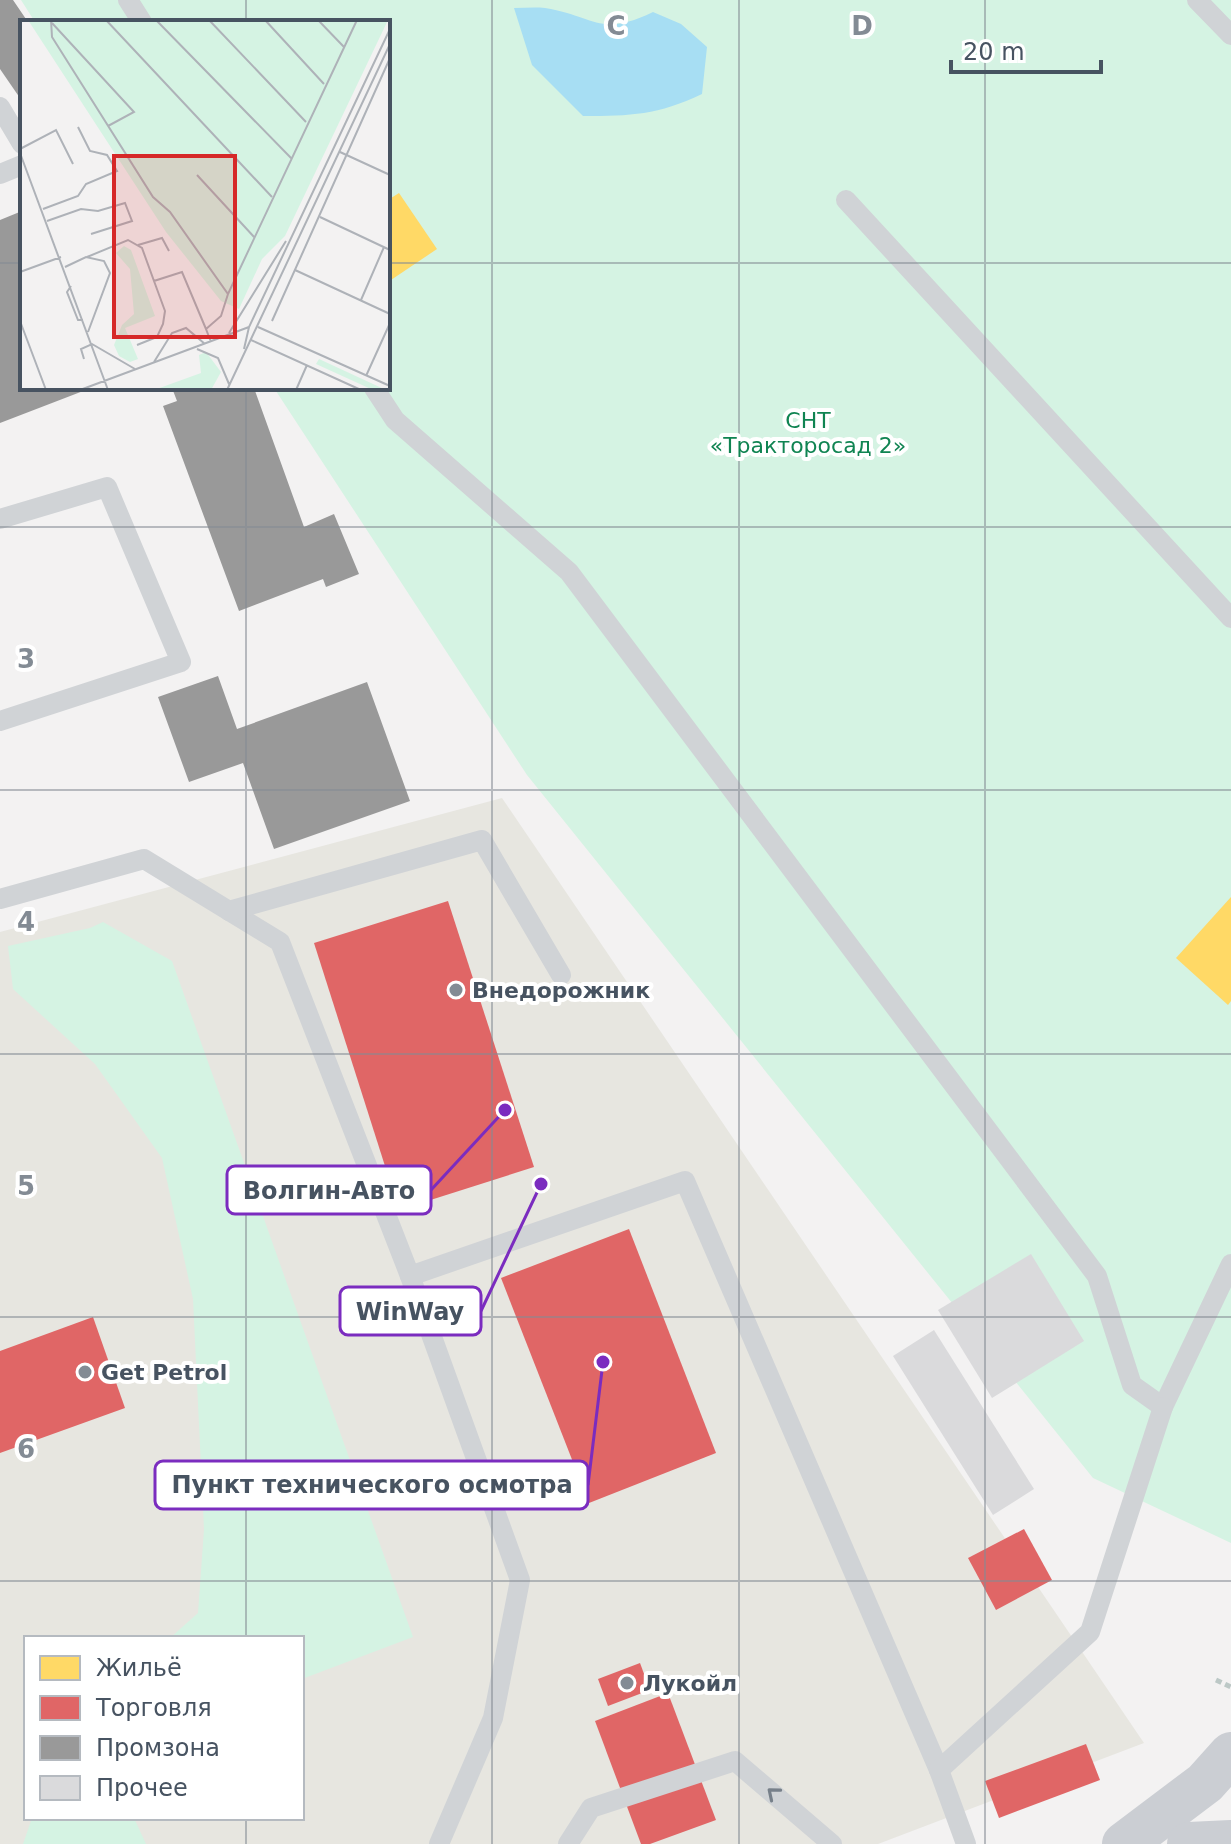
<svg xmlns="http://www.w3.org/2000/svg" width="1231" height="1844" viewBox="0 0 1231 1844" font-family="'DejaVu Sans',sans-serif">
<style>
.commercial{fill:#e7e6e0;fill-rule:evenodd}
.green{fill:#d5f3e3}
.water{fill:#a7def3}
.homes{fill:#ffd966}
.shops{fill:#e06666}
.industry{fill:#999}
.building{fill:#dadadc}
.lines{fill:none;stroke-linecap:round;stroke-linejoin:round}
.path{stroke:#bcc8c6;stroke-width:5;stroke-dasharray:6 4;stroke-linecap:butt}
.lane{stroke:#d0d3d6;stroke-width:20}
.primary{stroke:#cbced3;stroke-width:44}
.oneway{stroke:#77808a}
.grid{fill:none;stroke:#838b94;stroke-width:2;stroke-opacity:0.55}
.poi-dot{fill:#838b94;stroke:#fff;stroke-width:3}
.labels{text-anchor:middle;stroke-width:8;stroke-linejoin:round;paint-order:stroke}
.park-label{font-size:22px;fill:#108452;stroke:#fff}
.poi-label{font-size:22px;font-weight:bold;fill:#475361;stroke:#fff;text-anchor:start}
.inset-road{fill:none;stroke:#aeb2b8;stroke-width:2}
.view{fill:#d62828;fill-opacity:0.15;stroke:#d62828;stroke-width:4}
.inset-edge{fill:none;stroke:#475361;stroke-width:4}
.grid-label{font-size:26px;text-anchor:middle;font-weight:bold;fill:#838b94;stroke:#fff;stroke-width:8;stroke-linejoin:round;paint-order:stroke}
.leader{fill:none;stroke:#7b2cbf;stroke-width:3}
.callout-dot{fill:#7b2cbf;stroke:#fff;stroke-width:3}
.callout{fill:#fff;stroke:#7b2cbf;stroke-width:3}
.callout-label{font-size:24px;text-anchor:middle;font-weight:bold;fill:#475361}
</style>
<rect width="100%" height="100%" fill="#f3f2f2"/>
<!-- commercial -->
<path class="commercial" d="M502 798 1144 1743 878 1844H0V932ZM26 1638H302V1818H26Z"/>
<!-- green -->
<g class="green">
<polygon points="21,0 1231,0 1231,1543 1093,1478 527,775 274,388 388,388 388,22 35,22"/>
<polygon points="103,922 172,961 413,1637 302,1679 302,1638 170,1638 198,1613 204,1529 193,1299 162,1158 95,1064 13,989 8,946 90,928"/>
<polygon points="32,1818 134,1818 146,1844 23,1844"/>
</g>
<!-- water -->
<path class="water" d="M514 8C524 8 535 7 545 8 595 16 599 38 653 12L681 24 707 47 702 94C658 115 631 116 583 116L532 65Z"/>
<!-- homes -->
<g class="homes">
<polygon points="399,193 437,249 388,282 388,200"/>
<polygon points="1231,897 1231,1001 1228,1005 1176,958"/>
</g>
<!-- shops -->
<g class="shops">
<polygon points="448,901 534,1167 399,1210 314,943"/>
<polygon points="629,1229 716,1453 589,1503 501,1278"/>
<polygon points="93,1317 125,1408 0,1453 0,1351"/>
<polygon points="1024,1529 1052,1580 996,1610 968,1558"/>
<polygon points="640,1663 650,1690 608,1706 598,1679"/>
<polygon points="668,1693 716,1820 650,1844 641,1844 595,1721"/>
<polygon points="1086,1744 1100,1780 999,1818 985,1781"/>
</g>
<!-- industry -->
<g class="industry">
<polygon points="0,0 13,0 28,22 22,22 22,101 0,69"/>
<polygon points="22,211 22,388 91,388 0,423 0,220"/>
<polygon points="172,388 254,388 304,527 334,514 359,574 326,587 323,579 239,611 163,406 177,401"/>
<polygon points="218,676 237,729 367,682 410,801 274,849 243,763 189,782 158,697"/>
</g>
<!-- building -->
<g class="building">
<polygon points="1031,1254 1084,1341 992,1398 938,1310"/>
<polygon points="934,1330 1034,1489 993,1515 893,1356"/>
</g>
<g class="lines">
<!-- path -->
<polyline class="path" points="1216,1680 1231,1687"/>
<!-- lane -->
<g class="lane">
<polyline points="128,0 142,22"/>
<polyline points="1197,0 1231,35"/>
<polyline points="0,107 22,144"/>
<polyline points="0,174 22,165"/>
<polyline points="846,200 1231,618"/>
<polyline points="374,388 395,420 569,572 1097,1276 1132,1385 1163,1407 1231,1264"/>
<polyline points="0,519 107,487 181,662 0,721"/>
<polyline points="0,899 144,859 280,942 410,1276"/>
<polyline points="229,911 482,840 561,975"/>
<polyline points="439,1844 493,1718 520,1580 410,1276 685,1181 939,1770"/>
<polyline points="568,1844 591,1808 735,1761 832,1844"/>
<polyline points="966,1844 939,1770 1090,1632 1163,1407"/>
</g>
<!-- primary -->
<g class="primary">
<polyline points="1124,1844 1205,1783 1231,1754"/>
<polyline points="1189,1844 1231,1842"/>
</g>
</g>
<!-- one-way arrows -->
<defs><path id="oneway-chevron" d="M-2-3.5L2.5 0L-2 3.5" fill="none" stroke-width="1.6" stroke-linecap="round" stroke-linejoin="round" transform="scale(2)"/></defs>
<use class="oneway" href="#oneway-chevron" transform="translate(773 1793) rotate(-140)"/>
<!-- grid -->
<path class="grid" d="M246 0V22M492 0V1844M739 0V1844M985 0V1844M0 263H22M388 263H1231M246 388V1638M0 527H1231M0 790H1231M0 1054H1231M0 1317H1231M0 1581H1231M246 1818V1844"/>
<!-- markers -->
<g class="poi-dot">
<circle cx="456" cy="990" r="8"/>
<circle cx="85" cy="1372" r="8"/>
<circle cx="627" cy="1683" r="8"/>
</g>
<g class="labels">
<!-- park labels -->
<g class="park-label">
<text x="808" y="428">СНТ<tspan x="808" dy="25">«Тракторосад 2»</tspan></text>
</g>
<!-- poi labels -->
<g class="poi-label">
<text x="472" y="998">Внедорожник</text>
<text x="101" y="1380">Get Petrol</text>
<text x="643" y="1691">Лукойл</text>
</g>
</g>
<!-- overview -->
<g transform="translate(20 20)">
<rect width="370" height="370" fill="#f3f2f2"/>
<path d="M8 0H368L265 216 242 239 219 289 201 281 146 212ZM104 226 111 230 135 296 105 308 118 339 110 342 99 336 94 325 102 305 114 294 110 249 96 233ZM186 332 201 352 191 370H134L181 353 179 335ZM299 339 366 370H353L296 344Z" fill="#d5f3e3"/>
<path class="inset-road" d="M31 0 32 17 133 177 150 192 208 274 337 0M86 0 252 177M136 0 272 139M189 0 286 102M245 0 304 64M298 0 324 27M32 3 114 92 88 106M0 129 36 110 53 144M320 132 370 155M0 133 88 370M177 155 235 218M23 189 58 176 66 164 97 151 87 135 70 131 58 107M300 197 370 230M27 201 61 189 78 191 105 183 112 201 71 214M118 225 142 218 149 231M67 237 108 220 122 228 134 261M45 247 66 237 84 241 90 253 68 312M275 250 370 294M0 252 41 237M51 266 47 272 58 300H63M341 280 364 227M0 301 26 370M252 301 370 38M238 307 370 366M209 313 266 221M231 320 341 370M191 322 186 309 201 296 208 274M117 325 137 317 143 304 145 291 134 261 162 252 186 309M177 329 198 338 209 364M224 329 229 307 370 9M64 339 61 329 72 324 115 349M134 342 152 313 166 308 185 324M346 356 370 303M60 370 229 307M207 370 370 24M276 370 287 345"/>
<path class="view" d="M94 136H215V317H94Z"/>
<rect width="370" height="370" class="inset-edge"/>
</g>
<g class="grid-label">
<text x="616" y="35">C</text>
<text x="862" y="35">D</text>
<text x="26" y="668">3</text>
<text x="26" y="931">4</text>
<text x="26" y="1195">5</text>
<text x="26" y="1458">6</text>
</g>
<!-- callouts -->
<path class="leader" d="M505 1110L431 1190M541 1184L481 1311M603 1362L588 1485"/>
<g class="callout-dot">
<circle cx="505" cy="1110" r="8"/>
<circle cx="541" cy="1184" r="8"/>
<circle cx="603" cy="1362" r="8"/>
</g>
<g class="callout">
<rect x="227" y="1166" width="204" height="48" rx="8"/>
<rect x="340" y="1287" width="141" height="48" rx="8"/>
<rect x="155" y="1461" width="433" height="48" rx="8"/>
</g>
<g class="callout-label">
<text x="329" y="1199">Волгин-Авто</text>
<text x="410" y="1320">WinWay</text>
<text x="372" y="1493">Пункт технического осмотра</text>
</g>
<!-- legend -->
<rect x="24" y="1636" width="280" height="184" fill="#ffffff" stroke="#b5bac0" stroke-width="2"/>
<rect x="40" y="1656" width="40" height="24" fill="#ffd966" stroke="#b5bac0" stroke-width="2"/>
<text x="96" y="1676" font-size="24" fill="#475361">Жильё</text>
<rect x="40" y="1696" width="40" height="24" fill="#e06666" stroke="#b5bac0" stroke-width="2"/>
<text x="96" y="1716" font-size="24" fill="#475361">Торговля</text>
<rect x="40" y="1736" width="40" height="24" fill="#999999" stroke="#b5bac0" stroke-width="2"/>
<text x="96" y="1756" font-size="24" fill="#475361">Промзона</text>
<rect x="40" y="1776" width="40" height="24" fill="#dadadc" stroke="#b5bac0" stroke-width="2"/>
<text x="96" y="1796" font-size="24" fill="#475361">Прочее</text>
<!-- scale -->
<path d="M951 60v12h150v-12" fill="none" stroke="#475361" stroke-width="4"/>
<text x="963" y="60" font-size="24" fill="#475361" stroke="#ffffff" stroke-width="6" paint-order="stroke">20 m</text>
</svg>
